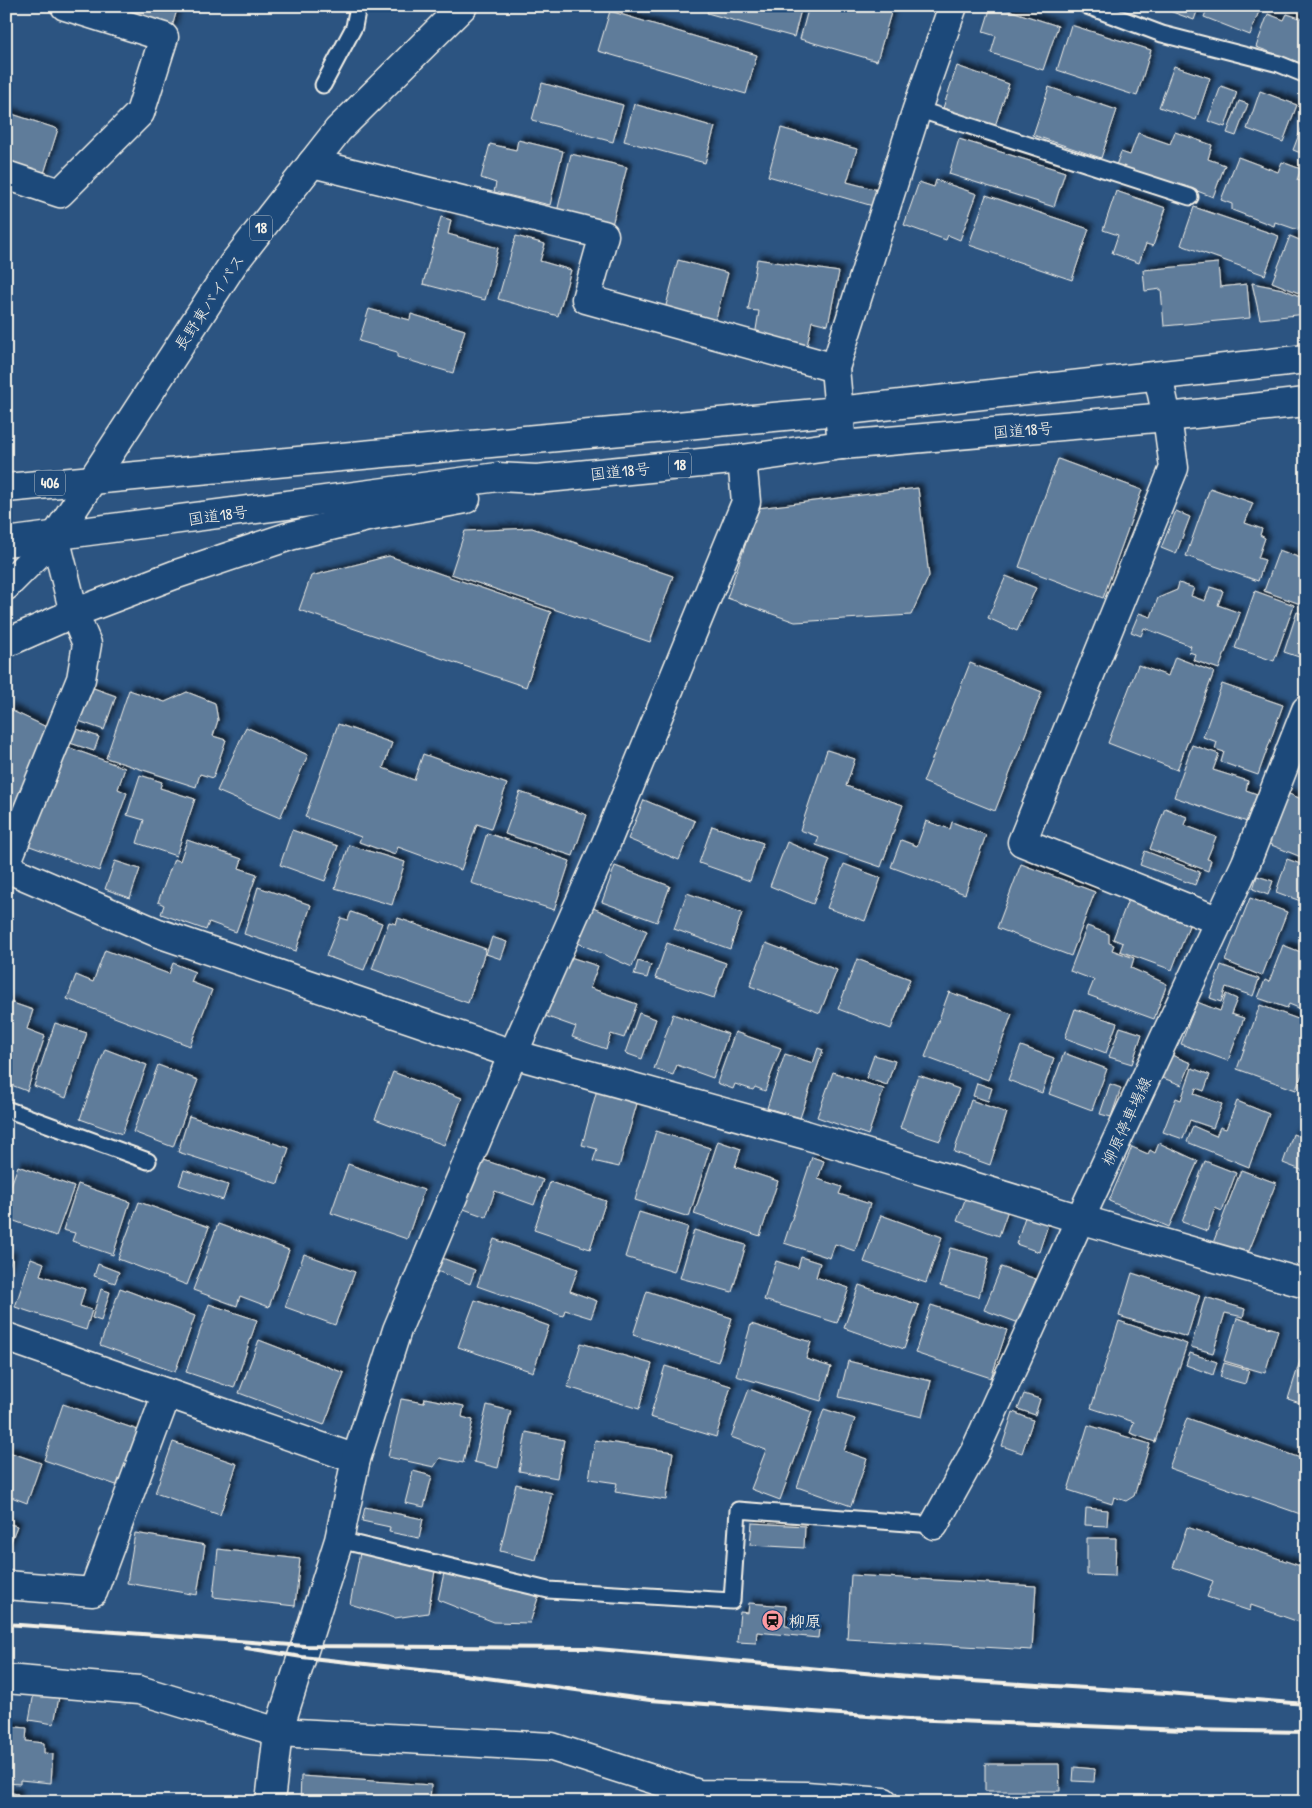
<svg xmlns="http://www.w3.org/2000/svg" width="1312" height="1808" viewBox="0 0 1312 1808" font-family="'Patrick Hand','Klee One',sans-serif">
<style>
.building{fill:#5e7b9a;stroke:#f4f1e8;filter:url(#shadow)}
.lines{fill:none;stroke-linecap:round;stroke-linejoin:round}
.lane-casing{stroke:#f4f1e8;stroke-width:19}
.street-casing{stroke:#f4f1e8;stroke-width:31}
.secondary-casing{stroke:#f4f1e8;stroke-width:31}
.highway-casing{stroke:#f4f1e8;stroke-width:31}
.lane{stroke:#1f4a7a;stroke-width:15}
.street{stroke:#1f4a7a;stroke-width:28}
.secondary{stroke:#1f4a7a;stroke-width:28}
.highway{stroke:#1f4a7a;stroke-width:28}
.rail{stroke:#f4f1e8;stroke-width:4}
.labels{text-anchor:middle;stroke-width:5;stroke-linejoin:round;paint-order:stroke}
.shield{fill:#1f4a7a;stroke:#b4bfc7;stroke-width:1}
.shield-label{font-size:15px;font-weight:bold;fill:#f4f1e8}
.street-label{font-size:16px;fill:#f4f1e8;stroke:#1f4a7a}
.poi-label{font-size:16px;font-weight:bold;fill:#f4f1e8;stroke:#1f4a7a;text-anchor:start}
</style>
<defs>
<filter id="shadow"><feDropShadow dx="4.5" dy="-4.5" stdDeviation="2.5" flood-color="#0009"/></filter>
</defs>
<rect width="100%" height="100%" fill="#2c5481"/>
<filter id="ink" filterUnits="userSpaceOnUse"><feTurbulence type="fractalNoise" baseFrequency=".02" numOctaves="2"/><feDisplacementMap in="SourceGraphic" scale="10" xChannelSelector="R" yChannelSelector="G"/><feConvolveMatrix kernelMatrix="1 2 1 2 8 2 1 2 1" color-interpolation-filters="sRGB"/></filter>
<g filter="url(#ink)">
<!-- building -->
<g class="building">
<polygon points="91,6 178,6 171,31"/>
<polygon points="709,6 802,6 794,37 707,13"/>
<polygon points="809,6 893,6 877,61 800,39"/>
<polygon points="991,6 996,6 1058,26 1043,70 991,53 996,36 983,32"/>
<polygon points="1156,6 1199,6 1194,20"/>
<polygon points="1208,6 1261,6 1250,35 1204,17"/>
<polygon points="610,11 757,55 746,94 598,51"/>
<polygon points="1268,14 1284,20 1287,14 1306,20 1306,65 1256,47"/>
<polygon points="1071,25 1151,50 1137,96 1057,70"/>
<polygon points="957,66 1009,84 995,126 943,108"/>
<polygon points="1174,66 1210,78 1196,120 1159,107"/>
<polygon points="542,83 623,105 613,142 532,120"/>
<polygon points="1221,86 1237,92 1225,127 1208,121"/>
<polygon points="1049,87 1117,110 1101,158 1033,135"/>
<polygon points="1260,91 1297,105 1283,142 1247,129"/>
<polygon points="1239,101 1248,104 1236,136 1227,133"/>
<polygon points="634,104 715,127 705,163 624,141"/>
<polygon points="6,112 58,129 42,180 6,168"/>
<polygon points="1306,116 1306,155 1293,150"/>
<polygon points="781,128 857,149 847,182 878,190 873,206 768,176"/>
<polygon points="1175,132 1212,145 1208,159 1225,165 1213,197 1184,186 1182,189 1116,165 1121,152 1130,155 1138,133 1170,144"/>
<polygon points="959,139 1065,172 1054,207 949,174"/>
<polygon points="518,140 563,151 550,205 494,192 496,183 481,178 490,144 516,150"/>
<polygon points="571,154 627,167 612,225 557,212"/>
<polygon points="1238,157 1278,172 1282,162 1301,169 1297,180 1306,183 1306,209 1298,230 1275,222 1274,226 1232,210 1232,204 1221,200"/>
<polygon points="936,180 977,194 960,240 948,235 946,240 904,225 919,182 934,187"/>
<polygon points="1116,191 1166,208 1153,246 1146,244 1139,263 1112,253 1118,235 1103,230"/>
<polygon points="986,195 1089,229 1072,280 969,245"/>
<polygon points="1194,207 1279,236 1265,275 1181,245"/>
<polygon points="441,217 451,220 448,234 498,248 485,300 423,284"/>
<polygon points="1306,231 1306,296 1272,282 1290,236 1302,241"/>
<polygon points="516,236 545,244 540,261 571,270 558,316 498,299"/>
<polygon points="757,259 839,272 828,325 812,321 807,346 755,336 759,311 748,310"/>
<polygon points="678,260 728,273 715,322 665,309"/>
<polygon points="1218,263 1220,287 1247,284 1250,318 1164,326 1161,289 1145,291 1143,270"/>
<polygon points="1252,283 1283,289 1306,299 1306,314 1260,319"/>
<polygon points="369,309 410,320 411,314 465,330 453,373 397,357 397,352 359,341"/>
<polygon points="1058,459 1142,490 1103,598 1019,567"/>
<polygon points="918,488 929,576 911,615 795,622 727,598 758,508"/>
<polygon points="1210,488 1253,503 1245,523 1262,529 1260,535 1265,538 1258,558 1265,560 1258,581 1186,556"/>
<polygon points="1176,511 1190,517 1176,554 1161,548"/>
<polygon points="532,528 673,576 650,642 451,574 465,531"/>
<polygon points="1279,550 1306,560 1306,606 1264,591"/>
<polygon points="389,556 551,612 526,687 299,610 311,576"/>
<polygon points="1006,576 1036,588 1017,631 988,618"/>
<polygon points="1179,583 1194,588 1191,596 1205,601 1210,587 1223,591 1218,605 1240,613 1219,669 1193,660 1195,654 1189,652 1191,646 1144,628 1141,636 1131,632 1139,613 1151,617 1158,598 1177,590"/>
<polygon points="1255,591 1294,605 1274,661 1235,648"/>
<polygon points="1297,612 1306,615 1305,659 1284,652"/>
<polygon points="1175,657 1214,672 1177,770 1108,743 1138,665 1168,676"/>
<polygon points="970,663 1042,692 995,811 923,782"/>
<polygon points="1222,684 1283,705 1258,775 1221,762 1224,752 1215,749 1217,742 1203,737"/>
<polygon points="85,685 116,696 104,730 73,719"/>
<polygon points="129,690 165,702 187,692 215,703 218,720 213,736 226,740 213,778 200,774 196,787 106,758"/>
<polygon points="6,708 51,729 6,826"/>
<polygon points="338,724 392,743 383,768 414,780 423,754 507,784 491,829 477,824 461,870 398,847 395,855 359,842 361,837 305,817"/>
<polygon points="69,726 99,737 94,751 64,741"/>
<polygon points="246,727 308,755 280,818 217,791"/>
<polygon points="62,745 125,768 118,789 127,793 99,871 27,845"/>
<polygon points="1192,745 1219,754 1213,770 1248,781 1246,790 1257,794 1247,822 1174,797"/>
<polygon points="827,750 855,759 846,786 903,805 881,867 816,845 819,837 800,830"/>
<polygon points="140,775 162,782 160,788 195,799 176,856 137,843 144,820 127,815"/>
<polygon points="520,792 587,815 573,856 505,834"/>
<polygon points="1284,792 1304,800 1302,804 1306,806 1306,859 1264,842"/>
<polygon points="644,800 695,821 679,860 628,839"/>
<polygon points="1165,808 1187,817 1184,825 1216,837 1207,859 1211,860 1208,871 1150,849"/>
<polygon points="926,821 950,829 952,822 986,835 965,894 891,867 901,840 917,846"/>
<polygon points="712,826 763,843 750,881 699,863"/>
<polygon points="292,830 338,846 325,881 280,865"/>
<polygon points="487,833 570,861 554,910 471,883"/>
<polygon points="187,840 242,859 239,868 257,874 236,932 209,922 206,930 161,914 164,905 158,902 174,859 180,861"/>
<polygon points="787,842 830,860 813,904 770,886"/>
<polygon points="349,845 405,862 392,905 335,888"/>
<polygon points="1145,851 1200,872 1195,885 1140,865"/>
<polygon points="1287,859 1306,866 1306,903 1276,892"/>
<polygon points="115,861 140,869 130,898 105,889"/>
<polygon points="844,864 881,878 865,921 827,908"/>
<polygon points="1021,864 1095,892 1071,956 997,928"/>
<polygon points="615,866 670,886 657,922 602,902"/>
<polygon points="1257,876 1273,881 1268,895 1253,889"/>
<polygon points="258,887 311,905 296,951 244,934"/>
<polygon points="687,893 742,913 730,949 674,929"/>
<polygon points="1250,898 1287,912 1262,976 1225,961"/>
<polygon points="1128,900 1190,923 1172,970 1120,951 1123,943 1113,939"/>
<polygon points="593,908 647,931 632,967 578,943"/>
<polygon points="351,912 382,923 364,970 326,956 341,918 348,920"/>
<polygon points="398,918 486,949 468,1003 372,969 389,922 396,924"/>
<polygon points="1087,926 1109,934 1109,943 1114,945 1112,950 1134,958 1131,968 1167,984 1154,1019 1088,995 1094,980 1070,971"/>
<polygon points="492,937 507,942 501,959 486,954"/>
<polygon points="667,943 726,963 714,998 655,978"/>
<polygon points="766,943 837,970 820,1013 750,986"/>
<polygon points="1283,945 1306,954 1306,1011 1289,1004 1287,1008 1258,998 1265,980 1269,982"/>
<polygon points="105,950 169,974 173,963 195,972 191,982 212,990 190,1046 67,999 76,975 93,982"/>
<polygon points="564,955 598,966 590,988 637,1004 624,1038 611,1034 606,1049 572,1037 576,1027 542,1015"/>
<polygon points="857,959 910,979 891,1029 838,1009"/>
<polygon points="638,961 651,965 647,978 634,975"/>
<polygon points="1221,965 1259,979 1253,996 1226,987 1221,1002 1210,998"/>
<polygon points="949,992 1012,1014 988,1080 925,1057"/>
<polygon points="1226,994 1237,999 1231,1014 1244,1018 1228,1061 1181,1044 1197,1002 1220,1011"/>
<polygon points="7,1001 33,1010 27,1029 45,1036 27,1091 6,1083"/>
<polygon points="1260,1005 1306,1022 1306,1063 1296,1090 1237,1069"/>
<polygon points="1075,1009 1117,1023 1106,1053 1065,1038"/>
<polygon points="639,1013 656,1019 642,1059 625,1053"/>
<polygon points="673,1014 728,1034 713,1078 677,1065 673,1075 654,1069"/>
<polygon points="55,1023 87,1033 66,1098 34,1086"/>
<polygon points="1120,1027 1142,1034 1132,1064 1109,1057"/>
<polygon points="735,1032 781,1048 765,1091 755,1087 753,1090 735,1084 733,1089 717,1083"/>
<polygon points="1021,1046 1054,1058 1042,1093 1008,1080"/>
<polygon points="818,1048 823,1050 800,1118 767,1108 785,1054 813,1063"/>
<polygon points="105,1049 147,1065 122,1134 80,1119"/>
<polygon points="1064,1053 1107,1069 1092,1110 1049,1094"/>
<polygon points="1169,1054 1191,1063 1182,1085 1160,1077"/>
<polygon points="874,1055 895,1061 887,1085 866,1078"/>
<polygon points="158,1065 198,1080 173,1147 133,1132"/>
<polygon points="1192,1068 1210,1075 1204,1091 1196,1088 1194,1094 1222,1104 1213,1128 1190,1120 1183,1139 1163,1132 1176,1098 1181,1100"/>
<polygon points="393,1072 462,1098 444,1145 375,1119"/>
<polygon points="833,1072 884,1089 868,1135 817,1117"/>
<polygon points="918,1075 959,1089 940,1141 900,1128"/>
<polygon points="599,1082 640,1093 619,1167 593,1161 597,1149 582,1145"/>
<polygon points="977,1083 992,1088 988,1101 973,1096"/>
<polygon points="1110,1084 1121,1088 1111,1117 1100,1114"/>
<polygon points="971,1100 1007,1113 990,1165 954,1152"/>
<polygon points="1237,1101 1269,1114 1249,1167 1187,1142 1193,1126 1216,1136 1220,1127 1226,1129"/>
<polygon points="189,1116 289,1148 278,1184 178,1152"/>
<polygon points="656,1131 710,1148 689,1217 635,1200"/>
<polygon points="1293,1134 1306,1139 1306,1172 1283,1163"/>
<polygon points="718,1141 741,1149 735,1167 778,1181 760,1236 694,1214"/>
<polygon points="1159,1143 1198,1161 1169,1227 1109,1201 1132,1147 1148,1154 1150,1150 1155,1153"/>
<polygon points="812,1157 824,1161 818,1179 842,1187 839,1194 870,1204 855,1251 835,1244 830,1258 784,1243"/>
<polygon points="478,1158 543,1180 534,1205 495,1191 486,1217 461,1208"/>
<polygon points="1205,1161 1236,1173 1222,1211 1215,1208 1207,1231 1182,1222"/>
<polygon points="348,1164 424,1190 407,1239 331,1213"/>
<polygon points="18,1166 74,1187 56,1236 6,1218 6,1199"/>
<polygon points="184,1170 228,1185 223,1200 179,1185"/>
<polygon points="1241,1170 1276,1183 1249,1251 1245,1250 1242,1254 1213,1243"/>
<polygon points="550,1182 606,1201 590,1249 534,1230"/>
<polygon points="78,1184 130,1202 113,1255 72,1241 75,1233 63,1230"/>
<polygon points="968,1192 1009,1207 999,1236 957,1221"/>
<polygon points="139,1202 209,1227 187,1285 118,1259"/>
<polygon points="1028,1208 1051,1216 1039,1252 1016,1244"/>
<polygon points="639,1212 688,1227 674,1272 625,1257"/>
<polygon points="881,1215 942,1237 926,1283 864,1262"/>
<polygon points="218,1224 289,1250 269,1307 240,1296 237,1306 193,1290"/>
<polygon points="694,1230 746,1245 732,1292 680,1278"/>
<polygon points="494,1239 578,1269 570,1291 597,1301 591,1318 565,1310 563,1316 477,1286"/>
<polygon points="950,1248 989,1258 979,1297 940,1286"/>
<polygon points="304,1254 355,1272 335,1325 285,1307"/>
<polygon points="6,1256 12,1258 6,1276"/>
<polygon points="801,1257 820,1263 816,1277 849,1288 837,1323 764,1300 776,1261 798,1268"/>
<polygon points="31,1258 44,1263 40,1275 85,1289 80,1306 92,1310 86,1330 15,1307"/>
<polygon points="442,1258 475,1270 470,1284 437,1271"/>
<polygon points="98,1264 119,1272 115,1283 94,1276"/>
<polygon points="1001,1267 1036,1279 1019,1323 984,1310"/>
<polygon points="1132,1273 1200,1295 1187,1337 1119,1316"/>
<polygon points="859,1285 919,1305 904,1349 844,1328"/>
<polygon points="120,1288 195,1316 175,1372 100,1345"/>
<polygon points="101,1289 110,1292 101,1321 92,1318"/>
<polygon points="647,1291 732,1318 718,1362 633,1335"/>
<polygon points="1205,1297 1245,1309 1243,1317 1225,1313 1213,1353 1191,1347"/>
<polygon points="475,1300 549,1326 533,1372 458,1347"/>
<polygon points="209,1304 257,1320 234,1388 186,1372"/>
<polygon points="931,1305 1007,1330 991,1378 915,1353"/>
<polygon points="1237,1318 1278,1330 1265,1373 1224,1361"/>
<polygon points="1119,1321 1187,1344 1155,1442 1130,1433 1134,1422 1091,1408"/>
<polygon points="751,1324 811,1342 806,1359 831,1367 821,1401 736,1376"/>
<polygon points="259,1340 344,1373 324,1425 239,1393"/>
<polygon points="581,1343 652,1364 639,1409 568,1387"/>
<polygon points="1190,1353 1217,1362 1213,1375 1186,1365"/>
<polygon points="1301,1358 1306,1360 1306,1405 1288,1399"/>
<polygon points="848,1361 931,1381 922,1417 839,1397"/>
<polygon points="1224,1363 1249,1370 1245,1384 1220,1377"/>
<polygon points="665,1366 731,1386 716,1437 650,1417"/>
<polygon points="749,1389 812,1412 780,1500 751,1489 766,1450 731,1437"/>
<polygon points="1024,1394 1040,1399 1035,1415 1018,1409"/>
<polygon points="425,1398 464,1406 462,1417 473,1420 463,1463 440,1458 434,1467 388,1457 401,1399 424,1403"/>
<polygon points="63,1404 141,1431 122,1487 44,1460"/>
<polygon points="487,1405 511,1411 498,1468 474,1462"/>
<polygon points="824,1409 855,1419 844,1451 867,1459 851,1506 797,1487"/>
<polygon points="1013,1412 1033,1420 1022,1453 1002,1446"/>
<polygon points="1187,1418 1306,1460 1306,1516 1169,1468"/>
<polygon points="1088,1425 1150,1444 1134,1496 1126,1501 1114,1497 1112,1504 1068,1490"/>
<polygon points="526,1432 564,1440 557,1478 519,1471"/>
<polygon points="595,1440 673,1452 666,1500 615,1492 617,1483 589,1479"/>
<polygon points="173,1442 237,1464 220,1515 155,1493"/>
<polygon points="6,1451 41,1463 27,1503 6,1495"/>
<polygon points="413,1471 432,1476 424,1507 405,1503"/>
<polygon points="516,1484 552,1493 536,1560 500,1551"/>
<polygon points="365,1507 423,1519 419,1538 389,1532 390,1527 362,1521"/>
<polygon points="1086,1508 1108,1510 1107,1526 1085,1525"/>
<polygon points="6,1523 17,1526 6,1554"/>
<polygon points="752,1523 805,1526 804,1548 750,1545"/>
<polygon points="1187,1527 1306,1568 1306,1603 1299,1622 1251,1605 1250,1611 1207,1597 1213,1581 1173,1567"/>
<polygon points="135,1533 205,1545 197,1595 127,1583"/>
<polygon points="1087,1538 1116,1538 1115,1576 1087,1575"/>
<polygon points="218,1549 300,1559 295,1606 213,1597"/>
<polygon points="360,1553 435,1571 428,1613 395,1618 350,1604"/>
<polygon points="444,1573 539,1595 530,1623 494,1622 438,1600"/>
<polygon points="851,1575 1036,1586 1032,1650 847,1639"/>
<polygon points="749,1603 786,1606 785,1626 819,1629 818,1638 757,1632 756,1643 737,1642 740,1612 748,1613"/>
<polygon points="34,1693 59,1697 54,1724 29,1720"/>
<polygon points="6,1726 27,1728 26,1741 44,1743 44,1753 53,1754 51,1783 20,1780 20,1784 6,1783"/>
<polygon points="985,1764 1059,1764 1060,1791 985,1791"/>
<polygon points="1074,1767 1095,1769 1094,1782 1073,1781"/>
<polygon points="301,1776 431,1785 430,1802 300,1802"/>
<polygon points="6,1792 18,1794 17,1802 6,1802"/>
</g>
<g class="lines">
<defs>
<g id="lane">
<polyline points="1087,6 1162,34 1279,64 1306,75"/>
<polyline points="323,85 354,27 358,6"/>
<polyline points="917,109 1190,197"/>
<polyline points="6,1109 148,1161"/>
<polyline points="339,1540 548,1590 732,1601 738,1510 934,1525"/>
</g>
<g id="street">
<polyline points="312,163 604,235 586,299 835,368"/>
<polyline points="6,175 60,193 140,113 164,37 65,6"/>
<polyline points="1158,376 1167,417 1174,468 1022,842 1219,921"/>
<polyline points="842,445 835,368 917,109 953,6"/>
<polyline points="6,864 81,679 87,644 74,613 55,537"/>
<polyline points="6,868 158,933 513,1054 806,1135 1080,1219 1306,1284"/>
<polyline points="6,1337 356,1459"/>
<polyline points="6,1585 93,1592 167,1393"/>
<polyline points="6,1679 139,1690 278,1732 552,1747 699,1794 806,1796 884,1802"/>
<polyline points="270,1802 278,1732 339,1540 356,1459 397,1330 513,1054 607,841 746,502 742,459"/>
</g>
<polyline id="secondary" points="934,1525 975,1451 1080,1219 1246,863 1306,710"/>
<g id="highway">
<polyline points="6,488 838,411 1306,359"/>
<polyline points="6,542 498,477 537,479 742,459 842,445 1167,417 1306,402"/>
<polyline points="6,586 55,537 233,264 338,130 463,6"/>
<polyline points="6,643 74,613 174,575 290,536 368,517 466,499"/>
</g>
</defs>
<!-- lane casing -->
<use href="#lane" class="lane-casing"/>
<!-- street casing -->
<use href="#street" class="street-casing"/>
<!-- secondary casing -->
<use href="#secondary" class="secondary-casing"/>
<!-- highway casing -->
<use href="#highway" class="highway-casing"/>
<!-- lane -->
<use href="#lane" class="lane"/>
<!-- street -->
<use href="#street" class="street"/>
<!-- secondary -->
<use href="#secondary" class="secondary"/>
<!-- highway -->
<use href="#highway" class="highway"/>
<!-- rail -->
<g class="rail">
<polyline points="6,1624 305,1646 587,1648 909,1677 1167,1693 1306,1704"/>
<polyline points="246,1648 302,1657 457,1674 650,1700 908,1719 1183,1730 1306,1732"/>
</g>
</g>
</g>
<!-- icons -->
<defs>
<symbol id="station-disc" viewBox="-11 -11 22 22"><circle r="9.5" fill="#ff9aa2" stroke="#1f4a7a"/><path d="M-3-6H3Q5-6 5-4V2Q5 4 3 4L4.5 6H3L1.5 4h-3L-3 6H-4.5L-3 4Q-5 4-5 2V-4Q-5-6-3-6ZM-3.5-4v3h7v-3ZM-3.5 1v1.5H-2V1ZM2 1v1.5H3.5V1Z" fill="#111"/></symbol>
</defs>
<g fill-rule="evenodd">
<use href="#station-disc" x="760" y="1608" width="25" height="25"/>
</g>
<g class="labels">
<!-- shield labels -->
<g class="shield">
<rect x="250" y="215.5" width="22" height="25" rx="4"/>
<rect x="669" y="452.5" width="22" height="25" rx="4"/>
<rect x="35" y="470.5" width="30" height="25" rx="4"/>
</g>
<g class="shield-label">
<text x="261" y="233">18</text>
<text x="680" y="470">18</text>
<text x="50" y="488">406</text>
</g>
<!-- street labels -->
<g class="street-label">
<text transform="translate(209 302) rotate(-56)" y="6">長野東バイパス</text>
<text transform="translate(1023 430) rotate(-5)" y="6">国道18号</text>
<text transform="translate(620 471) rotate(-6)" y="6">国道18号</text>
<text transform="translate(218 515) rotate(-8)" y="6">国道18号</text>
<text transform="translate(1126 1121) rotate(-65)" y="6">柳原停車場線</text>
</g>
<!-- poi labels -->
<g class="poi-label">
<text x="789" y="1627">柳原</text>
</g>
</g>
<!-- margin -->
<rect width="1312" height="1808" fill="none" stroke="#1f4a7a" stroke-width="25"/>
<rect x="12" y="12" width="1287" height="1783" fill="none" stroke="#f4f1e8" stroke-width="2" filter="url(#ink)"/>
</svg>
